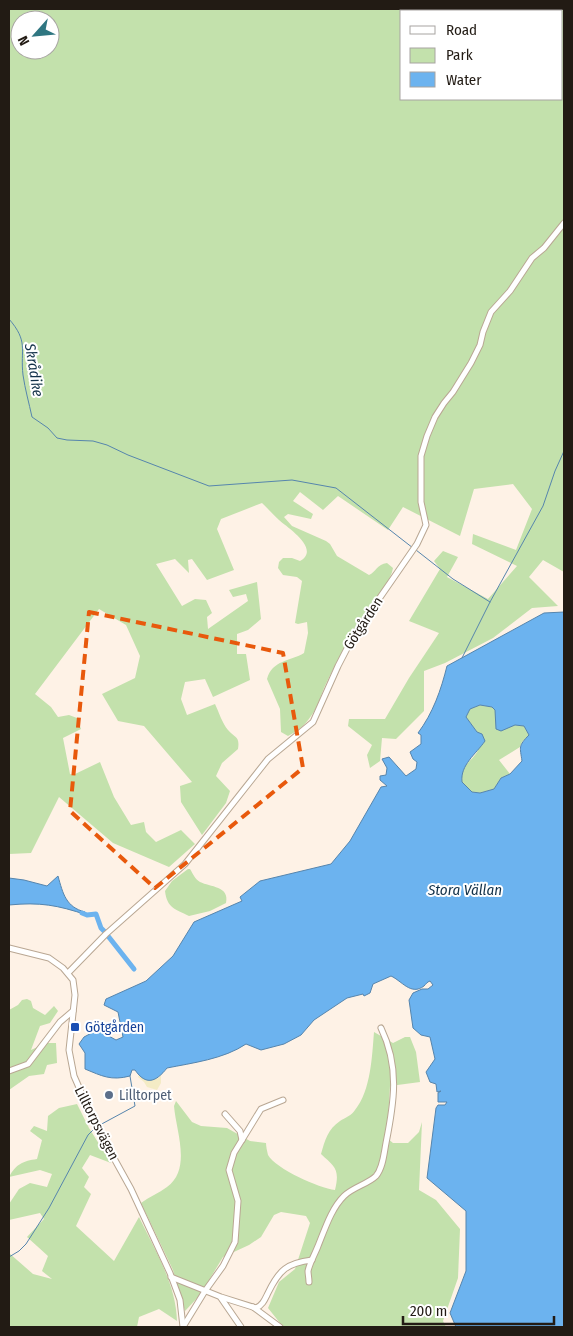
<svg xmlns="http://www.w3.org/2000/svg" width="573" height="1336" viewBox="0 0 573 1336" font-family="'Fira Sans Condensed',sans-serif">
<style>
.green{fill:#c3e1ac;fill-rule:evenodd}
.sand{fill:#f4ebc5}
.water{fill:#6cb3ef;stroke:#5685ad;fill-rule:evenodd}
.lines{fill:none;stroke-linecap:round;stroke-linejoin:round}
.stream{stroke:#5685ad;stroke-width:1}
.canal{stroke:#6cb3ef;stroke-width:5}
.minor-casing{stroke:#b9a793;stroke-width:7}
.minor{stroke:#fff;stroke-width:5}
.marked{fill:none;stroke:#e8590c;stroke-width:4;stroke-dasharray:10 6;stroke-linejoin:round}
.transit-dot{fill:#1a4fb4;stroke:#fff;stroke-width:2}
.service-dot{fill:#5c6f8a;stroke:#fff;stroke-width:2}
.labels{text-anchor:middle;stroke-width:4;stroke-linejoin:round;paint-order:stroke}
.street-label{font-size:14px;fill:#221b14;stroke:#fff}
.transit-label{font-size:14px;fill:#164399;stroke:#fff;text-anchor:start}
.service-label{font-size:14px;fill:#4e5e75;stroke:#fff;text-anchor:start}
.water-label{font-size:15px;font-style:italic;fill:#123149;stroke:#fff}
</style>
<rect width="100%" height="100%" fill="#fef2e6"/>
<!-- green -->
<g class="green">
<path d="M9 9H564V572L543 560 529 577 558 606 532 608 493 638 445 663 424 671V711L396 739 382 738 380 761 370 768 367 755 372 745 348 726 349 719H385L409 678 439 633 409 621 440 569 434 561 443 551 458 557 447 577 488 599 517 566 472 544 473 534 516 550 532 509 513 484 474 489 460 536 403 507 388 530 338 496 323 510 300 492 293 501 313 514 311 519 288 514 284 517 292 526 326 541 330 544 337 556 369 575C376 572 377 564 387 563L393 568C391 580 381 591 374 601 354 628 338 658 324 688 320 698 318 707 311 716 305 725 298 731 288 736L281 732 280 709 267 679C272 660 291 661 304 653L308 633 307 622 298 624 295 623 302 581 297 577 283 575 278 568 279 562 283 558H292L300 561C321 549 288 528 279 520 273 514 268 509 262 503L221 519 217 529 234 570 207 580 192 559 188 560 189 573 175 559 156 564 182 606 195 599 206 600 212 613 207 617 208 629 248 601 246 594 233 597 229 590 257 582 261 619 248 630 237 634V654H246L250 680 213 697 205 679 185 682 181 699 187 715 215 704C219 712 222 723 228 730 235 738 240 736 238 749L222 763 216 776 230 791 226 803 202 835 181 802 180 786 192 782 144 726 118 721 102 694 135 678 140 656 126 625 99 609 35 694 51 707 58 717 69 715 77 718 81 729 63 738 70 774 73 775 100 762 114 797 131 825 144 822 146 832 156 842 181 830 195 844 169 867 113 843 59 797 31 853 9 854ZM402 11H562V99H402ZM20 20H50V50H20Z"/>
<path d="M480 705 492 707 496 710V728L515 725 524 726 529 735 522 742 520 747 499 760 510 774 501 778 494 789 480 793 472 792 462 782C461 762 472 763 478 750 480 745 481 739 482 734L477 732 466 717 470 709Z"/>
<path d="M188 869H190C193 874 195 879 200 882 210 887 230 886 226 903L210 911 189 916C175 909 167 908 165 891L172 881Z"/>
<polygon points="27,999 31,1001 33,1008 45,1015 54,1006 58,1011 50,1023 40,1026 31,1050 46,1043 56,1043 57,1063 47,1065 44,1074 29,1076 9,1090 9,1010 18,1005 22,1000"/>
<path d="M374 1032 393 1043 405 1037H410L416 1052 420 1082 390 1086 387 1138 393 1143H408L419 1132 422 1122 419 1190 436 1200 460 1229 458 1278 443 1321 446 1327H281L280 1323 268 1308 279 1282 295 1269 310 1223 306 1216 281 1212 274 1215 261 1237 249 1245 223 1257 200 1295 185 1311 173 1270 141 1203C149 1197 159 1193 167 1187 192 1169 176 1131 174 1106L176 1101 192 1122 201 1126 227 1128 250 1141 266 1143C266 1146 267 1151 268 1155 276 1169 319 1188 335 1190 340 1169 335 1167 321 1154 325 1140 328 1129 340 1121 345 1118 352 1115 355 1110 371 1090 372 1056 374 1032Z"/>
<path d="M77 1104 89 1128 111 1163 90 1155 82 1168 89 1177 84 1187 91 1194 76 1226 114 1261 139 1217C155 1250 176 1284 177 1321L159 1309 139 1317 137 1327H9V1253L33 1274 52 1279 42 1271 48 1256 27 1237 44 1219 40 1213 9 1220V1204L19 1189 30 1183 47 1187 52 1174 40 1170 9 1177C16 1164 23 1161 37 1159L42 1140 30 1131 34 1126 47 1131 48 1116 59 1108Z"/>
</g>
<!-- sand -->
<polygon class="sand" points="139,1075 147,1080 159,1078 161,1075 161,1083 157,1090 147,1087 144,1082 138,1077"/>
<!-- water -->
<g class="water">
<path d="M564 612V1327H456L450 1313 466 1271V1211L427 1178 436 1108 438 1105H445L447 1102H438V1093L441 1091 437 1092 436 1084 430 1082 426 1072 435 1059 430 1037 421 1035 413 1028 409 1000 413 993 422 989H428L433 985 430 981C427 982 426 984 424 986 411 996 402 981 391 976L373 984 370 993 364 996 363 994 347 998 314 1020 301 1035 284 1044 261 1050 246 1044C224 1059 192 1063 167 1068 156 1082 146 1086 135 1070H132L130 1076C111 1081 102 1076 85 1069V1053L79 1044 84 1037 103 1027 107 1035 116 1040 123 1037 118 1012 104 1005 106 999 146 981 173 956 194 922 242 901 240 897 260 881 331 864 350 841 381 787 387 786 380 780V776L386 775 387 768 382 759 389 757 406 776 416 769 417 762 413 759 410 752 421 744V735L418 733C433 713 441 690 447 666L544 613ZM480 705 492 707 495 710 496 729 501 731 515 725 524 726 529 735C518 746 520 747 522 761L510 774 501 778 494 789 480 793 472 792 462 782C460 765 476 754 485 741L482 734 477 732 466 717 470 709Z"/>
<path d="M58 876C63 894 66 907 85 912L87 915C57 905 40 902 9 905V878L24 880 47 886Z"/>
</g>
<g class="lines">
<!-- stream -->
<g class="stream">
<path d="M9 319C29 342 20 349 23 375 25 389 29 403 32 417L48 428 57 438 67 440 93 441 107 445 128 455 209 486 292 480 336 488 413 548"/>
<polyline points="416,550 453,579 490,602"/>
<polyline points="462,658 490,602 543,506 555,471 564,451"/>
<polyline points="98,1126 135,1106 130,1076"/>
<polyline points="9,1257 19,1251 26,1244 49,1208 88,1135 95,1128"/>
</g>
<!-- canal -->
<g class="canal">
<polyline points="82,913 87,915 96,914 101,928 105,932"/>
<polyline points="108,936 134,969"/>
</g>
<defs>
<g id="minor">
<polyline points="9,948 49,958 63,968 73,980 75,995 69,1050 74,1076 95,1124 131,1189 170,1273 180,1300 183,1327"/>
<polyline points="68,973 106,934 185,864 268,759 313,722 338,666 354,635 417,544 426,525 421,502 421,456 427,436 435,417 444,403 453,392 471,363 480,345 483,332 491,312 510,291 532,258 544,248 564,223"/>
<polyline points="9,1071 28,1064 60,1022 73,1011"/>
<polyline points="225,1114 240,1131 242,1140"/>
<path d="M171 1277 221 1297 256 1308C263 1305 265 1299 268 1293 279 1270 287 1263 312 1260"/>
<path d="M309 1282C309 1278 308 1274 308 1271 310 1262 315 1254 318 1246 325 1229 331 1209 344 1196 353 1187 368 1184 376 1176 383 1168 384 1153 386 1143 394 1103 400 1067 381 1028"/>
<polyline points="221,1298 241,1327"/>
<polyline points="253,1307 280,1327"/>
<polyline points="183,1327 205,1291 223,1266 235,1242 238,1201 229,1170 234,1153 261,1109 283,1100"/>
</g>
</defs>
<!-- minor casing -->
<use href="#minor" class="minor-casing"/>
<!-- minor -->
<use href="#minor" class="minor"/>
</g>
<!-- marked area -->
<path class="marked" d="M89 612 283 653 303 768 155 888 70 811Z"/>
<!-- markers -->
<rect class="transit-dot" x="70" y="1022" width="10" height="10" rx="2.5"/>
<circle class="service-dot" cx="109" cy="1095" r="5"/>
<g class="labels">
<!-- street labels -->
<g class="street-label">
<text transform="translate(363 623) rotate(-57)" y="5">Götgården</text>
<text transform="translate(97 1123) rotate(63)" y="5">Lilltorpsvägen</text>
</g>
<!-- transit labels -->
<g class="transit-label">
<text x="85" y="1032">Götgården</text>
</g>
<!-- service labels -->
<g class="service-label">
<text x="119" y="1100">Lilltorpet</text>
</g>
<!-- water labels -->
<g class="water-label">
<text transform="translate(34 370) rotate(81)" y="5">Skrådike</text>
<text x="465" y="895">Stora Vällan</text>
</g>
</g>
<!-- border -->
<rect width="573" height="1336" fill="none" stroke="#221b14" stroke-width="20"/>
<!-- legend -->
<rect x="400" y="10" width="162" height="90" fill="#ffffff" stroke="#a7a4a1"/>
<rect x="410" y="26" width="25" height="8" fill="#ffffff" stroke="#a7a4a1"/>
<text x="446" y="35" font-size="15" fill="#221b14">Road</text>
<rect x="410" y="48" width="25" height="15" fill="#c3e1ac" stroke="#a7a4a1"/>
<text x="446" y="60" font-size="15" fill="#221b14">Park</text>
<rect x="410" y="72" width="25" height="15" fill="#6cb3ef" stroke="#a7a4a1"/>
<text x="446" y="85" font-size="15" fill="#221b14">Water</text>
<!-- north arrow -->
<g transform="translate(35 35) rotate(243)"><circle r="24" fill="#ffffff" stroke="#a7a4a1"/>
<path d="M0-4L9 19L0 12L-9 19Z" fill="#2f7681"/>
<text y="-8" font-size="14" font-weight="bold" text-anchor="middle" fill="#221b14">N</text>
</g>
<!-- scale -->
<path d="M403 1316v8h151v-8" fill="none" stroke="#221b14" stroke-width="2.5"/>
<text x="410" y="1316" font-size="15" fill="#221b14" stroke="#ffffff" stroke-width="4" paint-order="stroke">200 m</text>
</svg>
